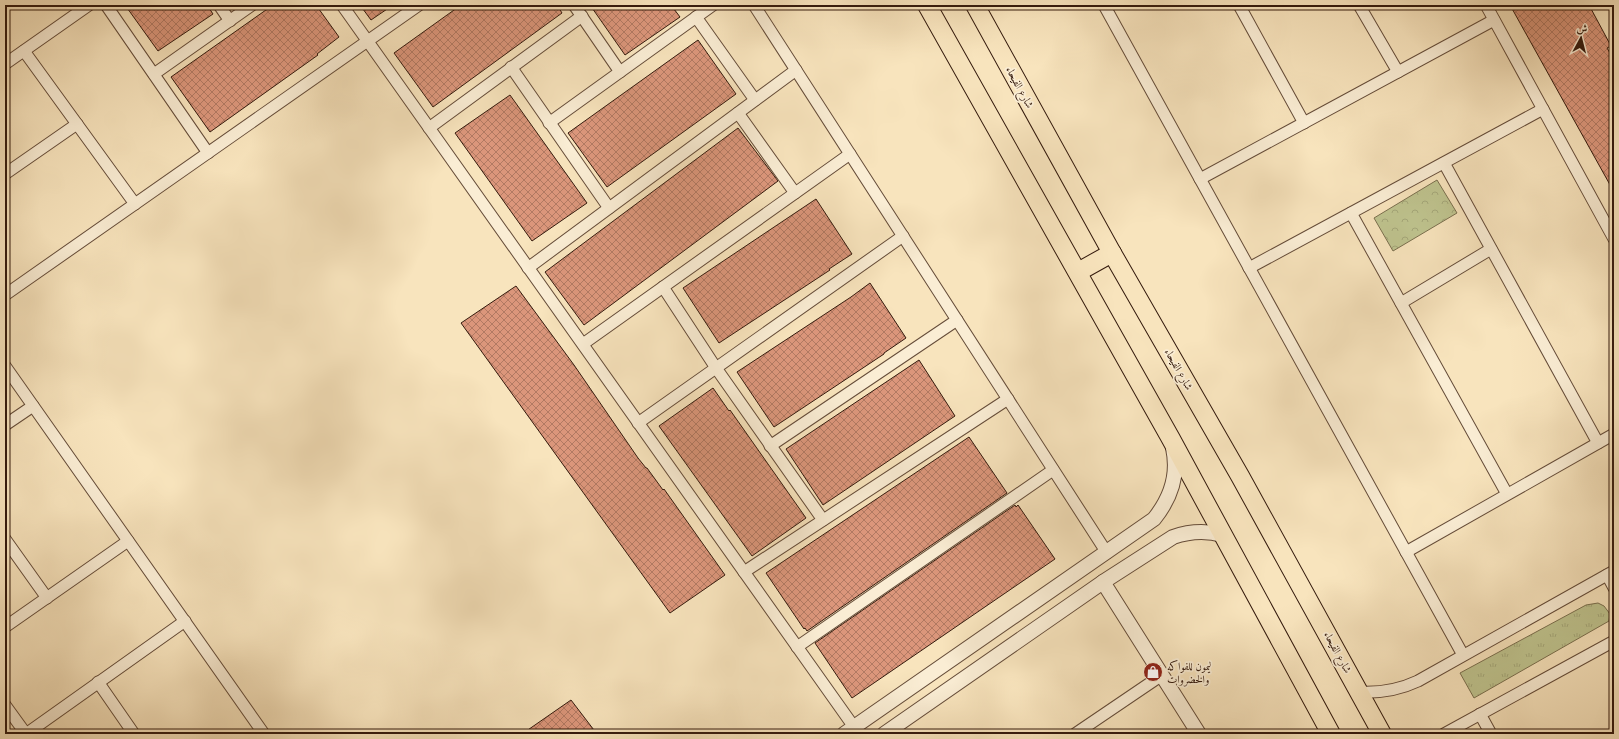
<svg xmlns="http://www.w3.org/2000/svg" width="1619" height="739" viewBox="0 0 1619 739" font-family="'Libre Caslon Text',Amiri,serif">
<style>
.grass{fill:url(#grass-tufts);stroke:#7a6f4e}
.forest{fill:url(#forest-crowns);stroke:#7a6f4e}
.building{fill:url(#building-cross-hatch);stroke:#341a0d}
.lines{fill:none;stroke-linecap:round;stroke-linejoin:round}
.minor-casing{stroke:#654c39;stroke-width:13}
.tertiary-casing{stroke:#654c39;stroke-width:16}
.trunk-casing{stroke:#341a0d;stroke-width:20}
.minor{stroke:#faedd4;stroke-width:11}
.tertiary{stroke:#faedd4;stroke-width:14}
.trunk{stroke:#f8e4bd;stroke-width:18}
.labels{text-anchor:middle;stroke-width:3.5;stroke-linejoin:round;paint-order:stroke}
.street-label{font-size:11px;fill:#341a0d;stroke:#faedd4}
.poi-label{font-size:11px;fill:#341a0d;stroke:#faedd4;text-anchor:start}
</style>
<defs>
<pattern id="grass-tufts" width="24" height="20" patternUnits="userSpaceOnUse"><rect width="24" height="20" fill="#bfc48f"/><path d="M3 7l-1-3M5 7V3M7 7l1-3M15 17l-1-3M17 17v-4M19 17l1-3" fill="none" stroke="#a5a87a"/></pattern>
<pattern id="forest-crowns" width="20" height="18" patternUnits="userSpaceOnUse"><rect width="20" height="18" fill="#bfc48f"/><path d="M2 6a3 3 0 1 1 6 0M12 15a3 3 0 1 1 6 0" fill="none" stroke="#a5a87a"/></pattern>
<pattern id="building-cross-hatch" width="8" height="8" patternUnits="userSpaceOnUse"><rect width="8" height="8" fill="#db967b"/><path d="M0 0l8 8M0 8l8-8" fill="none" stroke="#b27a63"/></pattern>
</defs>
<rect width="100%" height="100%" fill="#f8e4bd"/>
<filter id="stains"><feTurbulence type="fractalNoise" baseFrequency=".005" numOctaves="4"/><feColorMatrix values="0 0 0 0 .2 0 0 0 0 .09 0 0 0 0 .02 0 0 0 .5 -.17"/></filter>
<radialGradient id="worn" r=".72"><stop offset=".6" stop-color="#630" stop-opacity="0"/><stop offset="1" stop-color="#630" stop-opacity=".3"/></radialGradient>
<!-- grass -->
<polygon class="grass" points="1598,603 1604,606 1610,614 1609,621 1474,698 1460,673 1586,605"/>
<!-- forest -->
<polygon class="forest" points="1437,180 1457,213 1393,251 1374,218"/>
<!-- building -->
<g class="building">
<polygon points="125,5 207,5 213,14 158,51"/>
<polygon points="273,5 316,5 339,37 317,54 318,55 210,132 171,77"/>
<polygon points="360,5 393,5 371,20"/>
<polygon points="461,5 557,5 562,13 433,107 394,53"/>
<polygon points="590,5 671,5 680,17 625,55"/>
<polygon points="1510,5 1589,5 1611,46 1607,48 1614,60 1614,192"/>
<polygon points="698,40 736,94 607,187 568,133"/>
<polygon points="510,95 587,203 532,241 455,133"/>
<polygon points="738,128 778,181 584,325 545,272"/>
<polygon points="816,199 852,254 829,269 830,270 719,343 683,288"/>
<polygon points="870,283 906,338 884,353 884,354 774,427 737,372 851,297"/>
<polygon points="516,286 574,365 638,458 646,468 647,468 663,490 664,489 725,575 670,613 461,323"/>
<polygon points="919,360 955,416 823,505 786,449"/>
<polygon points="713,388 729,411 730,410 806,518 752,556 659,426"/>
<polygon points="969,437 1007,493 807,631 805,628 804,629 766,573"/>
<polygon points="1015,505 1016,507 1018,505 1055,559 852,698 815,643"/>
<polygon points="571,700 597,734 522,734"/>
</g>
<g class="lines">
<defs>
<g id="minor">
<polyline points="106,5 208,153"/>
<polyline points="219,5 230,21"/>
<polyline points="342,5 854,727"/>
<polyline points="574,5 620,72"/>
<polyline points="754,5 1107,553"/>
<polyline points="1104,5 1463,655"/>
<polyline points="1239,5 1304,123"/>
<polyline points="1359,5 1398,72"/>
<polyline points="1486,5 1614,239"/>
<polyline points="696,17 755,100"/>
<polyline points="24,51 135,204"/>
<polyline points="5,64 89,5"/>
<polyline points="511,67 609,208"/>
<polyline points="154,74 252,5"/>
<polyline points="738,113 795,193"/>
<polyline points="549,123 713,5"/>
<polyline points="429,128 582,16"/>
<polyline points="1444,163 1598,443"/>
<polyline points="5,174 77,124"/>
<polyline points="1200,179 1494,20"/>
<polyline points="1351,213 1507,494"/>
<polyline points="528,268 796,70"/>
<polyline points="1249,268 1543,109"/>
<polyline points="663,287 716,368 823,520"/>
<polyline points="5,295 419,5"/>
<polyline points="1401,303 1491,249"/>
<polyline points="583,344 850,154"/>
<polyline points="5,366 264,734"/>
<polyline points="638,423 903,236"/>
<polyline points="5,425 33,406"/>
<polyline points="770,446 957,320"/>
<polyline points="5,539 47,598"/>
<polyline points="1406,552 1614,434"/>
<polyline points="744,572 1008,399"/>
<polyline points="1607,575 1614,588"/>
<polyline points="5,627 128,541"/>
<polyline points="797,647 1053,470"/>
<polyline points="98,682 134,734"/>
<path d="M1360 692C1381 693 1399 690 1418 681L1614 571"/>
<polyline points="5,705 26,734"/>
<polyline points="1480,714 1491,734"/>
<polyline points="26,734 185,621"/>
<polyline points="1075,734 1162,675"/>
<polyline points="1444,734 1614,641"/>
</g>
<g id="tertiary">
<polyline points="1103,582 1199,734"/>
<path d="M844 734 1154 519C1171 498 1179 475 1173 448"/>
<path d="M884 734 1103 582 1173 537C1190 531 1205 530 1223 535"/>
</g>
<g id="trunk">
<polyline points="927,5 1171,439 1331,734"/>
<polyline points="975,5 1112,253 1240,476 1382,734"/>
<polyline points="1078,272 1112,253"/>
</g>
</defs>
<!-- minor casing -->
<use href="#minor" class="minor-casing"/>
<!-- tertiary casing -->
<use href="#tertiary" class="tertiary-casing"/>
<!-- trunk casing -->
<use href="#trunk" class="trunk-casing"/>
<!-- minor -->
<use href="#minor" class="minor"/>
<!-- tertiary -->
<use href="#tertiary" class="tertiary"/>
<!-- trunk -->
<use href="#trunk" class="trunk"/>
</g>
<!-- icons -->
<defs>
<symbol id="shop-disc" viewBox="-11 -11 22 22"><circle r="9.5" fill="#8f2418" stroke="#faedd4"/><path d="M-5-2.5h2.3a2.7 3.5 0 0 1 5.4 0H5L5.5 6h-11ZM-1.5-2.5h3a1.5 2.3 0 0 0-3 0Z" fill="#fff"/></symbol>
</defs>
<g fill-rule="evenodd">
<use href="#shop-disc" x="1142" y="661" width="22" height="22"/>
</g>
<g class="labels">
<!-- street labels -->
<g class="street-label">
<text transform="translate(1020 87) rotate(61)" y="4">شارع الفيحاء</text>
<text transform="translate(1179 369) rotate(60)" y="4">شارع الفيحاء</text>
<text transform="translate(1338 652) rotate(61)" y="4">شارع الفيحاء</text>
</g>
<!-- poi labels -->
<g class="poi-label">
<text x="1167" y="670">ليمون للفواكه<tspan x="1167" dy="13">والخضروات</tspan></text>
</g>
</g>
<!-- margin -->
<rect width="1619" height="739" fill="none" stroke="#f8e4bd" stroke-width="20"/>
<rect x="6" y="6" width="1607" height="727" fill="none" stroke="#341a0d" stroke-width="2"/>
<rect x="10" y="10" width="1599" height="719" fill="none" stroke="#341a0d"/>
<!-- north arrow -->
<g transform="translate(1581 38) rotate(7)" stroke="#faedd4" stroke-width="3" paint-order="stroke">
<path d="M0-3L7 15L0 10L-7 15Z" fill="#341a0d"/>
<text y="-6" font-size="11" font-weight="bold" text-anchor="middle" fill="#341a0d">ش</text>
</g>
<rect width="100%" height="100%" filter="url(#stains)"/>
<rect width="100%" height="100%" fill="url(#worn)"/>
</svg>
